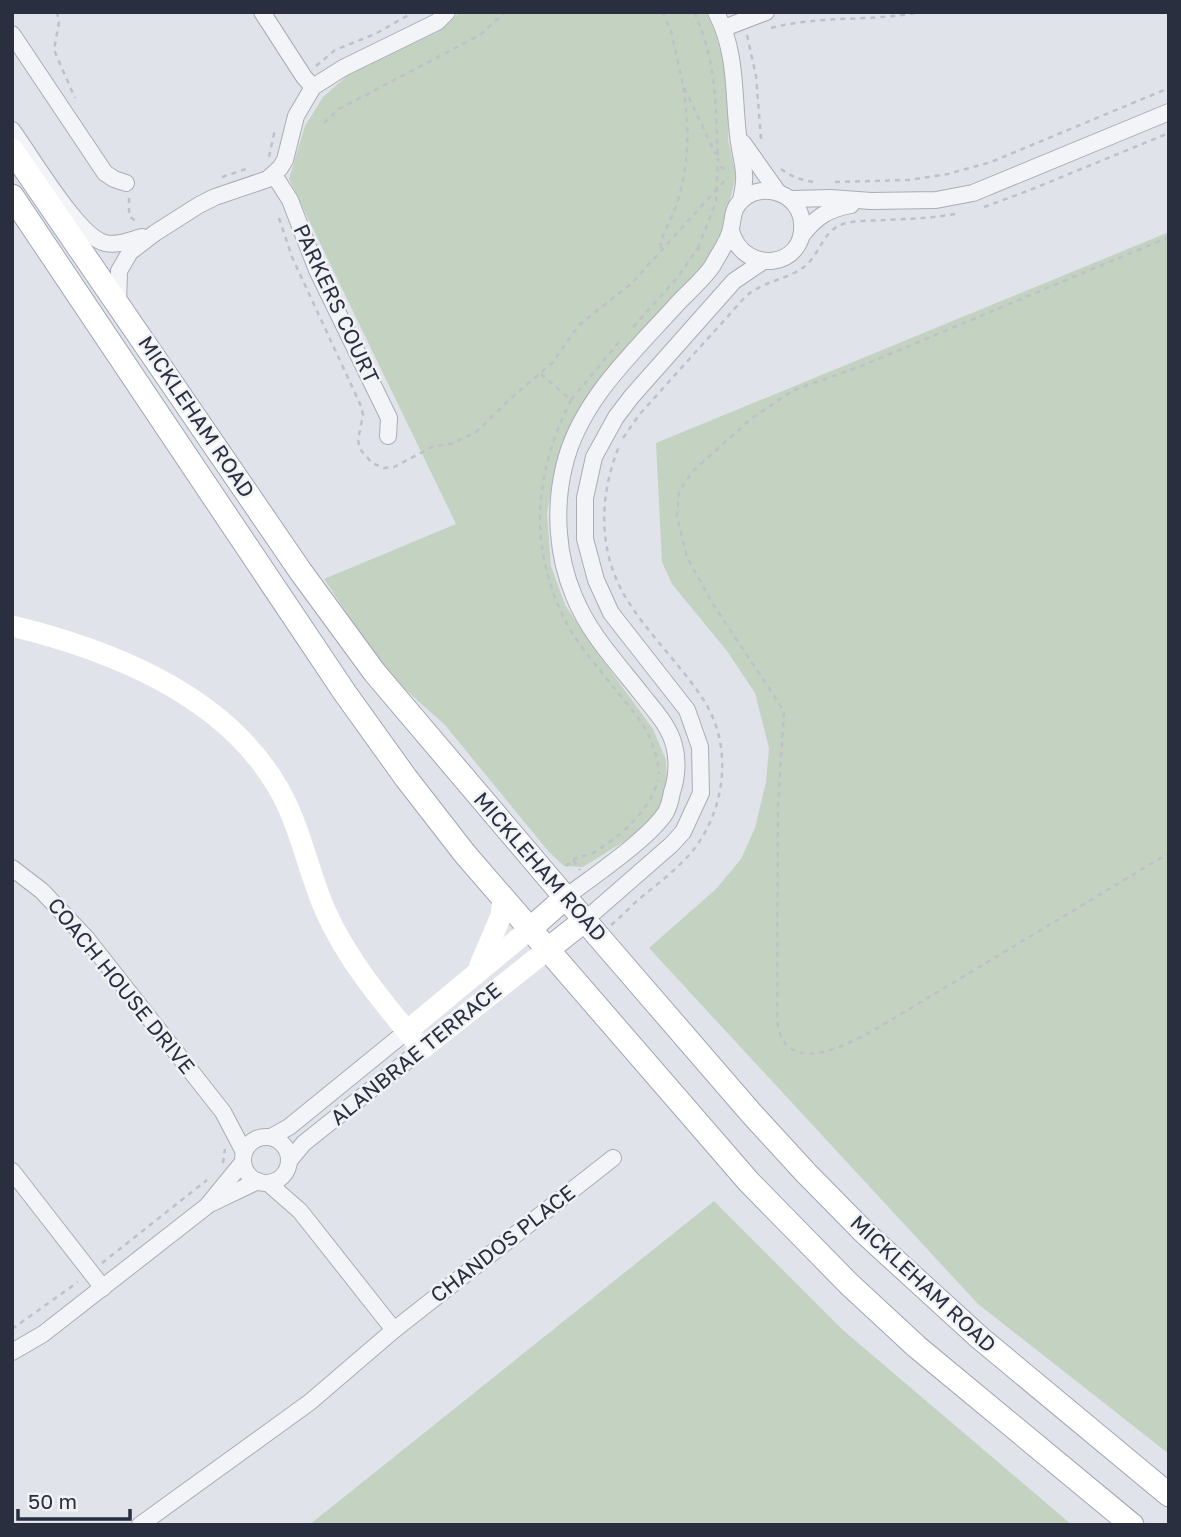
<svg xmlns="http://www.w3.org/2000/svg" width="1181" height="1537" viewBox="0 0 1181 1537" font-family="'Golos Text',sans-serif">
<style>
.green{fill:#c4d2c2}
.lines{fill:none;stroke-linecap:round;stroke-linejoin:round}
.street-casing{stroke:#a9adb6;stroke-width:18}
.primary-casing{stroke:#a0a6b4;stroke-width:25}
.path{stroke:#bec1c7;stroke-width:2.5;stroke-dasharray:5 5;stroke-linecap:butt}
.street{stroke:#f3f4f7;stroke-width:16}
.secondary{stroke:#fff;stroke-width:21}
.primary{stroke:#fff;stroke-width:23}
.labels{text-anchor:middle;stroke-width:5;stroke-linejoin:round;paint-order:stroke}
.street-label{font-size:21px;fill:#292f3f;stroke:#f0f2f6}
</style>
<rect width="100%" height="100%" fill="#e0e3e9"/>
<!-- green -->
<g class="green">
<polygon points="460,12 706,12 715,32 725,66 729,102 728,140 736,176 722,230 706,266 611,372 557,462 547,513 551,566 565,605 602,659 653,729 666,760 667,786 658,811 644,829 583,867 564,866 549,852 445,725 387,673 324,579 456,524 289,179 305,126 323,97 348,75 439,31"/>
<polygon points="1169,232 1169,1454 978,1304 649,948 716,889 741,859 755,828 766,782 769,748 755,693 727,651 672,584 662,562 656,443"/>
<polygon points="714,1201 844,1331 1072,1525 309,1525"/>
</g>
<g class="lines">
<defs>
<g id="street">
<polyline points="262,12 304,77 313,87"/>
<path d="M716 12C737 53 733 91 738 135 739 148 743 160 744 173 745 181 743 191 741 200"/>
<polyline points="724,28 766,12"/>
<polyline points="12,34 105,173 114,179 126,183"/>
<path d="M12 130C30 154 78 237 105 243 118 246 130 240 142 237"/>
<polyline points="743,143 777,191"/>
<polyline points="274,175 290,200 317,270 389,418 388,436"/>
<polyline points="791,199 831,198 871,201 936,200 973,193 1169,112"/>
<path d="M802 235C816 217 828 209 851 205"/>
<polyline points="118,303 119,271 130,252 155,233 199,205 215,197 268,179 280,168 285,160 296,116 313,87 343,68 437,22 447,12"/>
<polyline points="12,868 42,891 87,939 223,1112 244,1152"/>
<path d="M566 897C592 877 650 838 666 812 669 806 671 798 672 792 677 778 678 759 674 745 669 726 655 711 643 696 619 665 589 634 574 596 557 556 554 509 564 467 579 401 634 352 677 304 689 291 704 279 713 265 718 255 727 243 730 232 734 219 731 209 743 199 764 181 800 194 802 223 806 268 744 276 731 231"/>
<polyline points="585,920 671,845 683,832 701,793 700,747 687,710 611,613 596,580 585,539 585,498 594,457 616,417 632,396 734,281 762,262"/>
<polyline points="271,1137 289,1127 407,1031"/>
<circle cx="266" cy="1160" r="23"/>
<polyline points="289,1161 304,1143 422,1049"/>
<polyline points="12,1171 103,1288"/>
<polyline points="268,1183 300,1211 394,1330"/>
<polyline points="212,1203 258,1181"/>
<polyline points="12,1352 43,1334 207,1206 243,1162"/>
<polyline points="140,1525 310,1402 394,1330 613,1158"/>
</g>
<g id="primary">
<polyline points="12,150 301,572 375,673 599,937 751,1113 806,1173 865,1233 980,1338 1169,1495"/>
<polyline points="12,196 345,693 406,778 465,854 749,1182 849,1284 917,1347 1132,1525"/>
<polyline points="530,929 566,897"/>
<polyline points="547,950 585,920"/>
</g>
</defs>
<!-- street casing -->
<use href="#street" class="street-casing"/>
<!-- primary casing -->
<use href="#primary" class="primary-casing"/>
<!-- path -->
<g class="path">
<polyline points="57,12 59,22 54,50 75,98"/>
<polyline points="662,12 671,31 683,85 714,151 718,155"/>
<path d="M694 12C718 64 715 104 718 159"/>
<path d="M771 28C819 15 871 22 920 12"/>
<polyline points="747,35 756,76 761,139"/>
<polyline points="316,66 335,50 375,34 414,12"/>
<polyline points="324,123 339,109 480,35 505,12"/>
<polyline points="269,157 275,129"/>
<path d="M781 169C792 177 802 181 816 182"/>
<polyline points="222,177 249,168"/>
<polyline points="835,182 908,180 948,174 991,162 1169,88"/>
<polyline points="129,198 129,216 137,222"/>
<polyline points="984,207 1030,190 1169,133"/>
<polyline points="279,218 292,257 361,406 363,415 358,440 360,449 372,463 384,468 394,467 432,447 454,443 476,432 510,399 552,363 579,325 631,284 728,177"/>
<path d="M1169 237 859 367 794 390 752 418 693 471 679 491 677 516 687 557 713 604 784 711 778 805 777 1019C778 1024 779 1031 781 1036 799 1075 857 1039 881 1026L1169 853"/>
<path d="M661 248V241C666 227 674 214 678 200 690 161 689 125 683 85"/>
<polyline points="698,248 716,202 718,159 721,167 728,171"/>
<polyline points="633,327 677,278 698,248 703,253"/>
<polyline points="541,374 571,400 619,342"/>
<path d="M571 400C533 475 528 550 568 626 578 644 593 661 606 678 631 710 656 731 659 774"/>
<path d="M623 438 639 415 746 296C766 280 786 280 804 267 820 255 822 231 843 224 856 220 872 221 885 220 911 219 935 218 960 213"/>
<path d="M573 860C581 855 590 856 598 850 624 833 649 811 658 780"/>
<polyline points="566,866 573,860 580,870"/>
<path d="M611 925C621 917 629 908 638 900 656 885 675 871 690 854 726 812 734 746 703 699 680 664 648 634 626 598 597 550 599 494 620 444"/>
<polyline points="223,1163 225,1149"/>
<polyline points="102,1263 207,1180"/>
<polyline points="12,1329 78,1282"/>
</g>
<!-- street -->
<use href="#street" class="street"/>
<!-- secondary -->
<g class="secondary">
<path d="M12 626C107 649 217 692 272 778 299 818 306 866 325 910 348 962 386 1006 422 1049L547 950"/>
<polyline points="480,965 501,916 503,898"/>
<polyline points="407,1031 530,929"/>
</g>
<!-- primary -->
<use href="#primary" class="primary"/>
</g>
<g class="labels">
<!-- street labels -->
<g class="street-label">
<text transform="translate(336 304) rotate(65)" y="7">PARKERS COURT</text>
<text transform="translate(196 417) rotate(56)" y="7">MICKLEHAM ROAD</text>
<text transform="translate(540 867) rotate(49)" y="7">MICKLEHAM ROAD</text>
<text transform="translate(121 986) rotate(51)" y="7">COACH HOUSE DRIVE</text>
<text transform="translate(416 1054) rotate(-39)" y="7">ALANBRAE TERRACE</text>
<text transform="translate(503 1244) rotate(-38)" y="7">CHANDOS PLACE</text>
<text transform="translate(923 1284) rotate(43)" y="7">MICKLEHAM ROAD</text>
</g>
</g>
<!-- border -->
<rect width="1181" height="1537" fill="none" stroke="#292f3f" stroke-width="28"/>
<!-- scale -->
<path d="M18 1509v10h112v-10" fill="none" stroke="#292f3f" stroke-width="3.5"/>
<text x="28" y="1509" font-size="21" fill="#292f3f" stroke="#f0f2f6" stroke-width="5" paint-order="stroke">50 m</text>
</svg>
